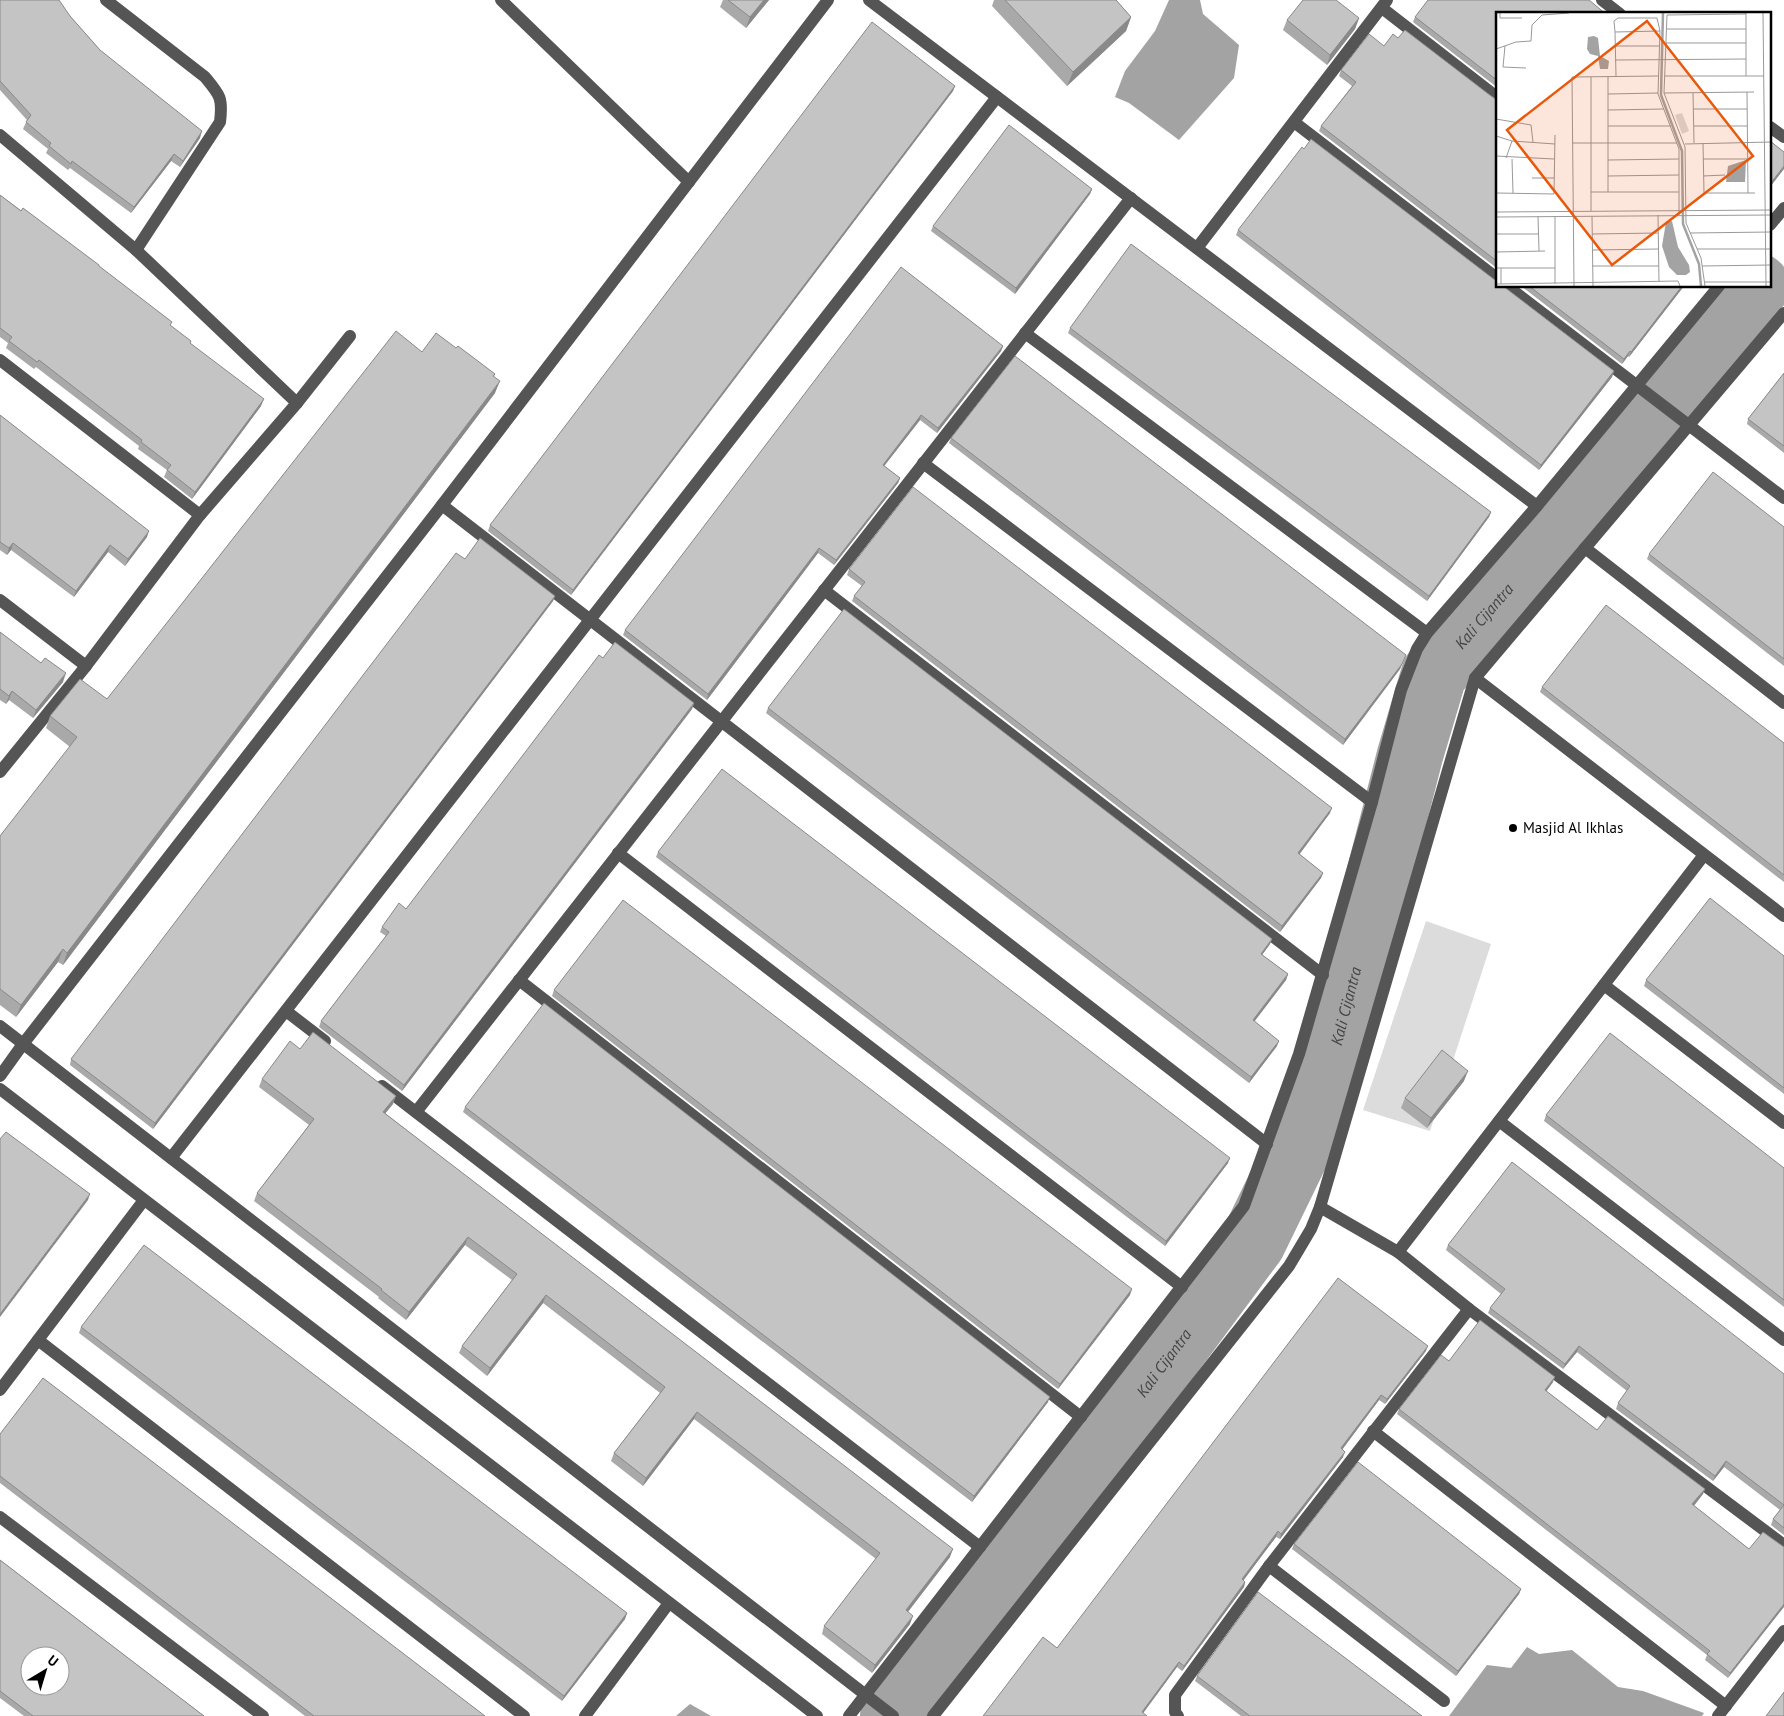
<svg xmlns="http://www.w3.org/2000/svg" width="1784" height="1716" viewBox="0 0 1784 1716" font-family="'PT Sans',sans-serif">
<style>
.green{fill:#dcdcdc}
.water{fill:#a3a3a3}
.lines{fill:none;stroke-linecap:round;stroke-linejoin:round}
.river{stroke:#a3a3a3;stroke-width:66}
.minor{stroke:#555;stroke-width:12}
.wall{fill:#a9a9a9}
.shaded-wall{fill:#898989}
.building{fill:#c4c4c4;stroke:#898989;fill-rule:evenodd}
.poi-dot{fill:#000;stroke:#fff;stroke-width:2}
.labels{text-anchor:middle;stroke-width:4;stroke-linejoin:round;paint-order:stroke}
.poi-label{font-size:15px;fill:#000;stroke:#fff;text-anchor:start}
.water-label{font-size:16px;font-style:italic;fill:#444;stroke:#fff}
.inset-river{fill:none;stroke:#a3a3a3;stroke-width:2.5}
.inset-road{fill:none;stroke:#999;stroke-width:1}
.view{fill:#e8590c;fill-opacity:0.15;stroke:#e8590c;stroke-width:2.5}
.inset-edge{fill:none;stroke:#000;stroke-width:2.5}
</style>
<rect width="100%" height="100%" fill="#fff"/>
<!-- green -->
<polygon class="green" points="1426,921 1491,944 1430,1131 1363,1110"/>
<!-- water -->
<g class="water">
<polygon points="1169,0 1200,0 1203,14 1239,45 1234,78 1179,140 1129,103 1115,97 1125,71 1155,31"/>
<polygon points="1527,1647 1539,1654 1572,1650 1618,1687 1643,1691 1704,1713 1702,1716 1449,1716 1487,1665 1511,1668"/>
<polygon points="690,1704 711,1716 676,1716"/>
</g>
<g class="lines">
<!-- river -->
<path class="river" id="s1" d="M893 1716 936 1662 1008 1562 1130 1408 1253 1242 1321 1102 1410 755 1434 674 1667 402 1757 286"/>
<!-- minor -->
<g class="minor">
<path d="M106 0 205 77C220 95 223 98 220 122L136 250"/>
<polyline points="501,0 689,182"/>
<polyline points="869,0 1537,506"/>
<polyline points="1602,0 1620,14"/>
<polyline points="1382,8 1498,98"/>
<polyline points="1294,122 1498,279"/>
<polyline points="1770,127 1784,137"/>
<polyline points="0,135 136,250 297,403"/>
<polyline points="1770,225 1784,208"/>
<polyline points="1197,248 1387,0"/>
<polyline points="1507,286 1784,498"/>
<polyline points="1025,333 1427,633"/>
<polyline points="0,360 200,515"/>
<polyline points="923,463 1372,802"/>
<polyline points="442,505 1267,1144"/>
<polyline points="1585,548 1784,703"/>
<polyline points="824,590 1323,975"/>
<polyline points="0,600 86,666"/>
<polyline points="1475,678 1784,916"/>
<polyline points="0,772 86,666 200,515 297,403 350,336"/>
<polyline points="618,853 1182,1287"/>
<polyline points="519,980 1081,1417"/>
<polyline points="1604,985 1784,1123"/>
<polyline points="286,1011 325,1041"/>
<polyline points="0,1026 893,1716"/>
<polyline points="0,1076 23,1044 442,505 828,0"/>
<polyline points="382,1086 980,1547"/>
<polyline points="0,1089 817,1716"/>
<polyline points="416,1112 1131,198"/>
<polyline points="1499,1121 1784,1340"/>
<polyline points="171,1158 997,97"/>
<polyline points="1320,1207 1398,1252 1469,1309 1784,1545"/>
<polyline points="1398,1252 1704,855"/>
<polyline points="38,1340 524,1716"/>
<polyline points="0,1390 144,1200"/>
<polyline points="1373,1431 1726,1706"/>
<polyline points="0,1517 263,1716"/>
<polyline points="1269,1566 1444,1701"/>
<polyline points="585,1716 669,1603"/>
<polyline points="849,1716 1244,1206 1299,1054 1372,802 1401,690 1417,649 1427,633 1537,506 1719,286"/>
<polyline points="933,1716 1289,1266 1311,1229 1320,1207 1475,678 1784,313"/>
<polyline points="1178,1716 1175,1712 1175,1695 1269,1566 1469,1309"/>
<polyline points="1718,1716 1784,1631"/>
</g>
</g>
<!-- wall -->
<g class="wall">
<polygon points="0,0 70,16 100,50 200,138 180,167 171,161 131,213 70,168 68,170 46,153 48,149 23,129 27,120 0,90"/>
<polygon points="723,0 769,0 746,28 720,7"/>
<polygon points="994,0 1116,0 1131,17 1126,31 1067,86 992,6"/>
<polygon points="1498,14 1498,88 1413,22 1415,17"/>
<polygon points="1359,18 1355,29 1327,65 1283,30 1287,20"/>
<polygon points="1398,38 1498,100 1498,269 1319,131 1321,126 1352,86 1339,76 1341,70"/>
<polygon points="955,86 953,91 571,595 488,531 490,525"/>
<polygon points="1092,189 1090,194 1015,294 931,231 933,226"/>
<polygon points="0,195 99,267 171,326 261,406 192,499 164,477 167,470 138,449 139,446 36,367 34,369 6,348 8,343 0,337"/>
<polygon points="1238,230 1504,287 1614,371 1612,377 1539,470 1236,235"/>
<polygon points="1521,286 1684,286 1629,357 1628,356 1622,364"/>
<polygon points="1070,328 1491,512 1489,517 1427,601 1068,333"/>
<polygon points="1003,346 1001,351 937,433 920,420 884,466 900,478 898,483 834,565 818,553 707,700 623,635 625,630"/>
<polygon points="456,348 495,374 494,377 495,393 63,965 58,962 16,1017 0,1005 0,836 70,747 46,728 50,716 107,699 422,352"/>
<polygon points="1784,373 1784,453 1747,424 1748,419"/>
<polygon points="0,415 147,537 125,566 108,552 74,597 11,550 7,555 0,550"/>
<polygon points="951,438 1406,655 1400,669 1343,745 949,443"/>
<polygon points="1784,527 1784,666 1647,559 1649,554"/>
<polygon points="465,559 555,596 553,601 153,1129 70,1065 71,1059"/>
<polygon points="849,569 1330,813 1299,854 1323,873 1321,878 1280,932 852,601 854,596 862,586 847,575"/>
<polygon points="0,632 63,682 33,718 9,700 6,704 0,700"/>
<polygon points="603,658 694,703 692,709 402,1091 319,1027 321,1021 386,936 380,932 382,927 406,909"/>
<polygon points="1542,687 1784,743 1784,882 1540,692"/>
<polygon points="768,708 1272,939 1270,944 1262,955 1288,974 1286,980 1254,1021 1277,1046 1249,1083 766,713"/>
<polygon points="658,852 1228,1163 1165,1246 656,857"/>
<polygon points="1784,956 1784,1094 1644,986 1646,980"/>
<polygon points="554,990 1130,1295 1058,1389 552,996"/>
<polygon points="300,1049 393,1104 385,1113 950,1557 908,1612 910,1624 872,1673 822,1634 824,1626 876,1559 694,1419 643,1486 611,1461 614,1453 660,1393 543,1303 487,1376 459,1353 462,1346 512,1280 465,1245 406,1320 378,1298 379,1297 254,1201 257,1193 309,1125 259,1087 262,1079"/>
<polygon points="1464,1081 1427,1128 1401,1108 1405,1098"/>
<polygon points="465,1107 1048,1402 972,1502 463,1112"/>
<polygon points="1546,1115 1784,1168 1784,1307 1544,1121"/>
<polygon points="1448,1245 1784,1374 1784,1535 1771,1525 1773,1519 1780,1510 1724,1467 1713,1481 1616,1409 1618,1403 1627,1391 1577,1352 1563,1369 1488,1313 1490,1308 1501,1294 1446,1250"/>
<polygon points="81,1327 627,1613 625,1619 562,1701 79,1333"/>
<polygon points="1426,1351 1385,1404 1379,1400 1342,1449 1343,1457 1280,1539 1276,1537 1243,1580 1245,1582 1244,1587 1182,1671 1177,1667 1143,1713 1057,1648"/>
<polygon points="1449,1361 1553,1382 1546,1391 1597,1430 1705,1489 1703,1494 1694,1506 1749,1549 1784,1547 1728,1678 1705,1660 1707,1655 1397,1414 1399,1409"/>
<polygon points="0,1434 485,1716 305,1716 0,1483"/>
<polygon points="1294,1544 1521,1589 1519,1594 1456,1676 1292,1549"/>
<polygon points="0,1560 204,1716 24,1716 0,1698"/>
<polygon points="1197,1676 1422,1716 1241,1716 1195,1681"/>
</g>
<!-- shaded-wall -->
<g class="shaded-wall">
<polygon points="764,0 769,0 746,28 750,17"/>
<polygon points="1131,17 1126,31 1067,86 1073,72"/>
<polygon points="1359,18 1355,29 1327,65 1330,55"/>
<polygon points="955,86 953,91 571,595 573,590"/>
<polygon points="202,131 200,138 180,167 183,161"/>
<polygon points="174,154 171,161 131,213 134,207"/>
<polygon points="1784,166 1784,169 1770,187 1770,184"/>
<polygon points="1092,189 1090,194 1015,294 1016,288"/>
<polygon points="1682,286 1684,286 1629,357 1631,352"/>
<polygon points="1003,346 1001,351 937,433 938,428"/>
<polygon points="1630,351 1628,356 1622,364 1624,359"/>
<polygon points="1614,371 1612,377 1539,470 1541,465"/>
<polygon points="500,381 495,393 63,965 67,953"/>
<polygon points="264,399 261,406 192,499 195,492"/>
<polygon points="921,415 920,420 881,470 883,465"/>
<polygon points="900,478 898,483 834,565 836,560"/>
<polygon points="1491,512 1489,517 1427,601 1429,596"/>
<polygon points="149,531 147,537 125,566 128,559"/>
<polygon points="13,543 11,550 7,555 9,548"/>
<polygon points="110,545 108,552 74,597 76,591"/>
<polygon points="819,548 818,553 707,700 708,694"/>
<polygon points="555,596 553,601 153,1129 155,1123"/>
<polygon points="1402,664 1400,669 1343,745 1345,739"/>
<polygon points="66,673 63,682 33,718 36,710"/>
<polygon points="12,691 9,700 6,704 9,696"/>
<polygon points="694,703 692,709 402,1091 404,1085"/>
<polygon points="1332,808 1330,813 1296,859 1298,853"/>
<polygon points="1323,873 1321,878 1280,932 1282,926"/>
<polygon points="1272,939 1270,944 1259,959 1261,954"/>
<polygon points="63,949 58,962 16,1017 21,1005"/>
<polygon points="1288,974 1286,980 1251,1026 1253,1020"/>
<polygon points="1279,1041 1277,1046 1249,1083 1251,1077"/>
<polygon points="1468,1071 1464,1081 1427,1128 1431,1118"/>
<polygon points="396,1096 393,1104 380,1120 383,1112"/>
<polygon points="1230,1158 1228,1163 1165,1246 1166,1241"/>
<polygon points="90,1194 88,1200 0,1317 0,1314"/>
<polygon points="468,1237 465,1245 406,1320 409,1312"/>
<polygon points="1132,1289 1130,1295 1058,1389 1060,1384"/>
<polygon points="546,1295 543,1303 487,1376 490,1368"/>
<polygon points="1428,1346 1426,1351 1385,1404 1387,1399"/>
<polygon points="1579,1346 1577,1352 1563,1369 1565,1364"/>
<polygon points="1555,1377 1553,1382 1543,1396 1545,1390"/>
<polygon points="1381,1395 1379,1400 1339,1454 1341,1448"/>
<polygon points="1050,1397 1048,1402 972,1502 974,1496"/>
<polygon points="697,1412 694,1419 643,1486 646,1478"/>
<polygon points="1345,1452 1343,1457 1280,1539 1281,1534"/>
<polygon points="1726,1461 1724,1467 1713,1481 1715,1476"/>
<polygon points="1705,1489 1703,1494 1690,1510 1692,1504"/>
<polygon points="1278,1531 1276,1537 1240,1585 1242,1579"/>
<polygon points="953,1549 950,1557 903,1618 906,1610"/>
<polygon points="1245,1582 1244,1587 1182,1671 1184,1666"/>
<polygon points="1521,1589 1519,1594 1456,1676 1458,1671"/>
<polygon points="1784,1604 1784,1607 1728,1678 1730,1673"/>
<polygon points="627,1613 625,1619 562,1701 564,1696"/>
<polygon points="913,1616 910,1624 872,1673 875,1665"/>
<polygon points="1179,1662 1177,1667 1141,1716 1142,1712"/>
</g>
<!-- building -->
<g class="building">
<polygon points="0,0 59,0 70,16 100,50 202,131 183,161 174,154 134,207 72,161 71,164 49,146 51,143 26,122 31,115 0,81"/>
<polygon points="728,0 764,0 750,17"/>
<polygon points="1005,0 1116,0 1131,17 1073,72"/>
<polygon points="1303,0 1336,0 1359,18 1330,55 1287,20"/>
<polygon points="1428,0 1589,0 1606,14 1498,14 1498,81 1415,17"/>
<polygon points="872,22 955,86 573,590 490,525"/>
<polygon points="1405,30 1495,99 1498,100 1498,262 1321,126 1356,82 1341,70 1369,34 1384,46 1393,34 1398,38"/>
<polygon points="1009,125 1092,189 1016,288 933,226"/>
<polygon points="1311,139 1495,280 1498,281 1498,286 1503,286 1614,371 1541,465 1238,230 1302,147 1304,149"/>
<polygon points="1770,141 1784,152 1784,166 1770,184"/>
<polygon points="0,195 21,211 23,208 99,265 99,266 172,322 170,325 191,341 190,343 264,399 195,492 167,470 171,465 141,442 142,440 39,360 37,362 9,341 12,337 0,328"/>
<polygon points="1131,244 1491,512 1429,596 1070,328"/>
<polygon points="901,267 1003,346 938,428 921,415 883,465 900,478 836,560 819,548 708,694 625,630"/>
<polygon points="1529,286 1682,286 1631,352 1630,351 1624,359"/>
<polygon points="396,331 422,352 436,333 456,348 458,346 495,374 493,376 500,381 67,953 63,949 21,1005 0,989 0,836 77,737 50,716 80,679 107,699"/>
<polygon points="1015,356 1406,655 1402,664 1345,739 951,438"/>
<polygon points="1784,373 1784,446 1748,419"/>
<polygon points="0,415 149,531 128,559 110,545 76,591 13,543 9,548 0,542"/>
<polygon points="1713,472 1784,527 1784,659 1649,554"/>
<polygon points="913,487 1332,808 1298,853 1323,873 1282,926 854,596 865,582 849,569"/>
<polygon points="480,538 555,596 155,1123 71,1059 456,553 465,559"/>
<polygon points="1606,605 1784,743 1784,875 1542,687"/>
<polygon points="844,609 1272,939 1261,954 1288,974 1253,1020 1279,1041 1251,1077 768,708"/>
<polygon points="0,632 41,663 45,658 66,673 36,710 12,691 9,696 0,689"/>
<polygon points="615,642 694,703 404,1085 321,1021 389,932 382,927 399,903 406,909 599,655 603,658"/>
<polygon points="722,769 1230,1158 1166,1241 658,852"/>
<polygon points="1710,898 1784,956 1784,1088 1646,980"/>
<polygon points="623,900 1132,1289 1060,1384 554,990"/>
<polygon points="544,1003 1050,1397 974,1496 465,1107"/>
<polygon points="313,1032 396,1096 383,1112 953,1549 906,1610 913,1616 875,1665 824,1626 880,1553 697,1412 646,1478 614,1453 665,1387 546,1295 490,1368 462,1346 517,1274 468,1237 409,1312 381,1290 382,1289 257,1193 314,1119 262,1079 290,1041 300,1049"/>
<polygon points="1610,1033 1784,1168 1784,1300 1546,1115"/>
<polygon points="1442,1050 1468,1071 1431,1118 1405,1098"/>
<polygon points="6,1132 90,1194 0,1314 0,1139"/>
<polygon points="1512,1162 1784,1374 1784,1528 1773,1519 1784,1505 1726,1461 1715,1476 1618,1403 1630,1386 1579,1346 1565,1364 1490,1308 1505,1289 1448,1245"/>
<polygon points="144,1245 627,1613 564,1696 81,1327"/>
<polygon points="1338,1278 1428,1346 1387,1399 1381,1395 1341,1448 1345,1452 1281,1534 1278,1531 1242,1579 1245,1582 1184,1666 1179,1662 1142,1712 1147,1716 983,1716 1043,1637 1057,1648"/>
<polygon points="1480,1320 1555,1377 1545,1390 1597,1430 1608,1416 1705,1489 1692,1504 1749,1549 1763,1532 1784,1547 1784,1604 1730,1673 1707,1654 1710,1651 1399,1409 1441,1355 1449,1361"/>
<polygon points="43,1378 485,1716 314,1716 0,1476 0,1434"/>
<polygon points="1358,1462 1521,1589 1458,1671 1294,1544"/>
<path d="M0 1560 204 1716H33L0 1691ZM30 1656H60V1686H30Z"/>
<polygon points="1258,1592 1422,1716 1250,1716 1197,1676"/>
<polygon points="1784,1692 1784,1716 1766,1716"/>
</g>
<!-- markers -->
<circle class="poi-dot" cx="1513" cy="828" r="5"/>
<g class="labels">
<!-- poi labels -->
<g class="poi-label">
<text x="1523" y="833">Masjid Al Ikhlas</text>
</g>
<!-- water labels -->
<g class="water-label">
<text dy="6" stroke="none"><textPath href="#s1" startOffset="1270">Kali Cijantra</textPath></text>
<text dy="6" stroke="none"><textPath href="#s1" startOffset="850">Kali Cijantra</textPath></text>
<text dy="6" stroke="none"><textPath href="#s1" startOffset="445">Kali Cijantra</textPath></text>
</g>
</g>
<!-- overview -->
<g transform="translate(1496 12)">
<rect width="275" height="275" fill="#fff"/>
<path d="M186 101 193 119 186 122 179 103Z" fill="#dcdcdc"/>
<path d="M98 24 102 26 104 44 113 49 112 57H104L102 44 94 42 91 37 92 25ZM250 148 249 170H230L232 154ZM176 209 182 235 193 253 194 260 190 263H181L173 255 166 234 170 210Z" fill="#a3a3a3"/>
<path class="inset-river" d="M167 1 165 83 186 139 187 212 203 252 205 274"/>
<path class="inset-road" d="M4 1V6H26M250 1V64M267 1 270 274M171 17H250M119 20 118 9 122 6H161L164 19M170 31H250M9 34 7 55 30 56M120 34H164M0 37 20 30 35 29 36 13 46 3 73 1M120 48 250 47M112 64V180M120 64 119 20 164 19 162 82 183 137V203M169 64H268M95 65V199M251 80 252 181M168 81 258 80M197 81 198 131M112 82 162 81M197 97H251M112 98 168 97M0 107 35 113 37 130M112 114H175M198 114H251M0 124 16 129 59 132M76 131H181M207 131 208 181H259M189 132 275 130M0 144 58 147M10 146 16 129M16 147 17 181M207 147H251M112 148 183 147M112 164 183 163M207 164 229 163M36 166H58M95 180H183M0 181 58 182 59 123M0 200 275 198M162 203 163 270M42 204 43 239M59 204V272M96 204 97 274M0 205 275 203M194 221 275 220M0 222H42M96 222 162 221M201 237H275M96 238 163 237M0 240 49 239M96 254H163M206 254 275 253M0 256H59M209 270H275M1 272 182 269 184 274M5 272V256M78 274 76 65 163 64M209 274 205 246 190 211 189 135 168 81 171 3 250 2"/>
<path class="view" d="M151 9 257 144 116 253 11 118Z"/>
<rect width="275" height="275" class="inset-edge"/>
</g>
<!-- north arrow -->
<g transform="translate(45 1671) rotate(38)"><circle r="24" fill="#ffffff" stroke="#999999"/>
<path d="M0-4L9 19L0 12L-9 19Z" fill="#000000"/>
<text y="-8" font-size="14" font-weight="bold" text-anchor="middle" fill="#000000">U</text>
</g>
</svg>
